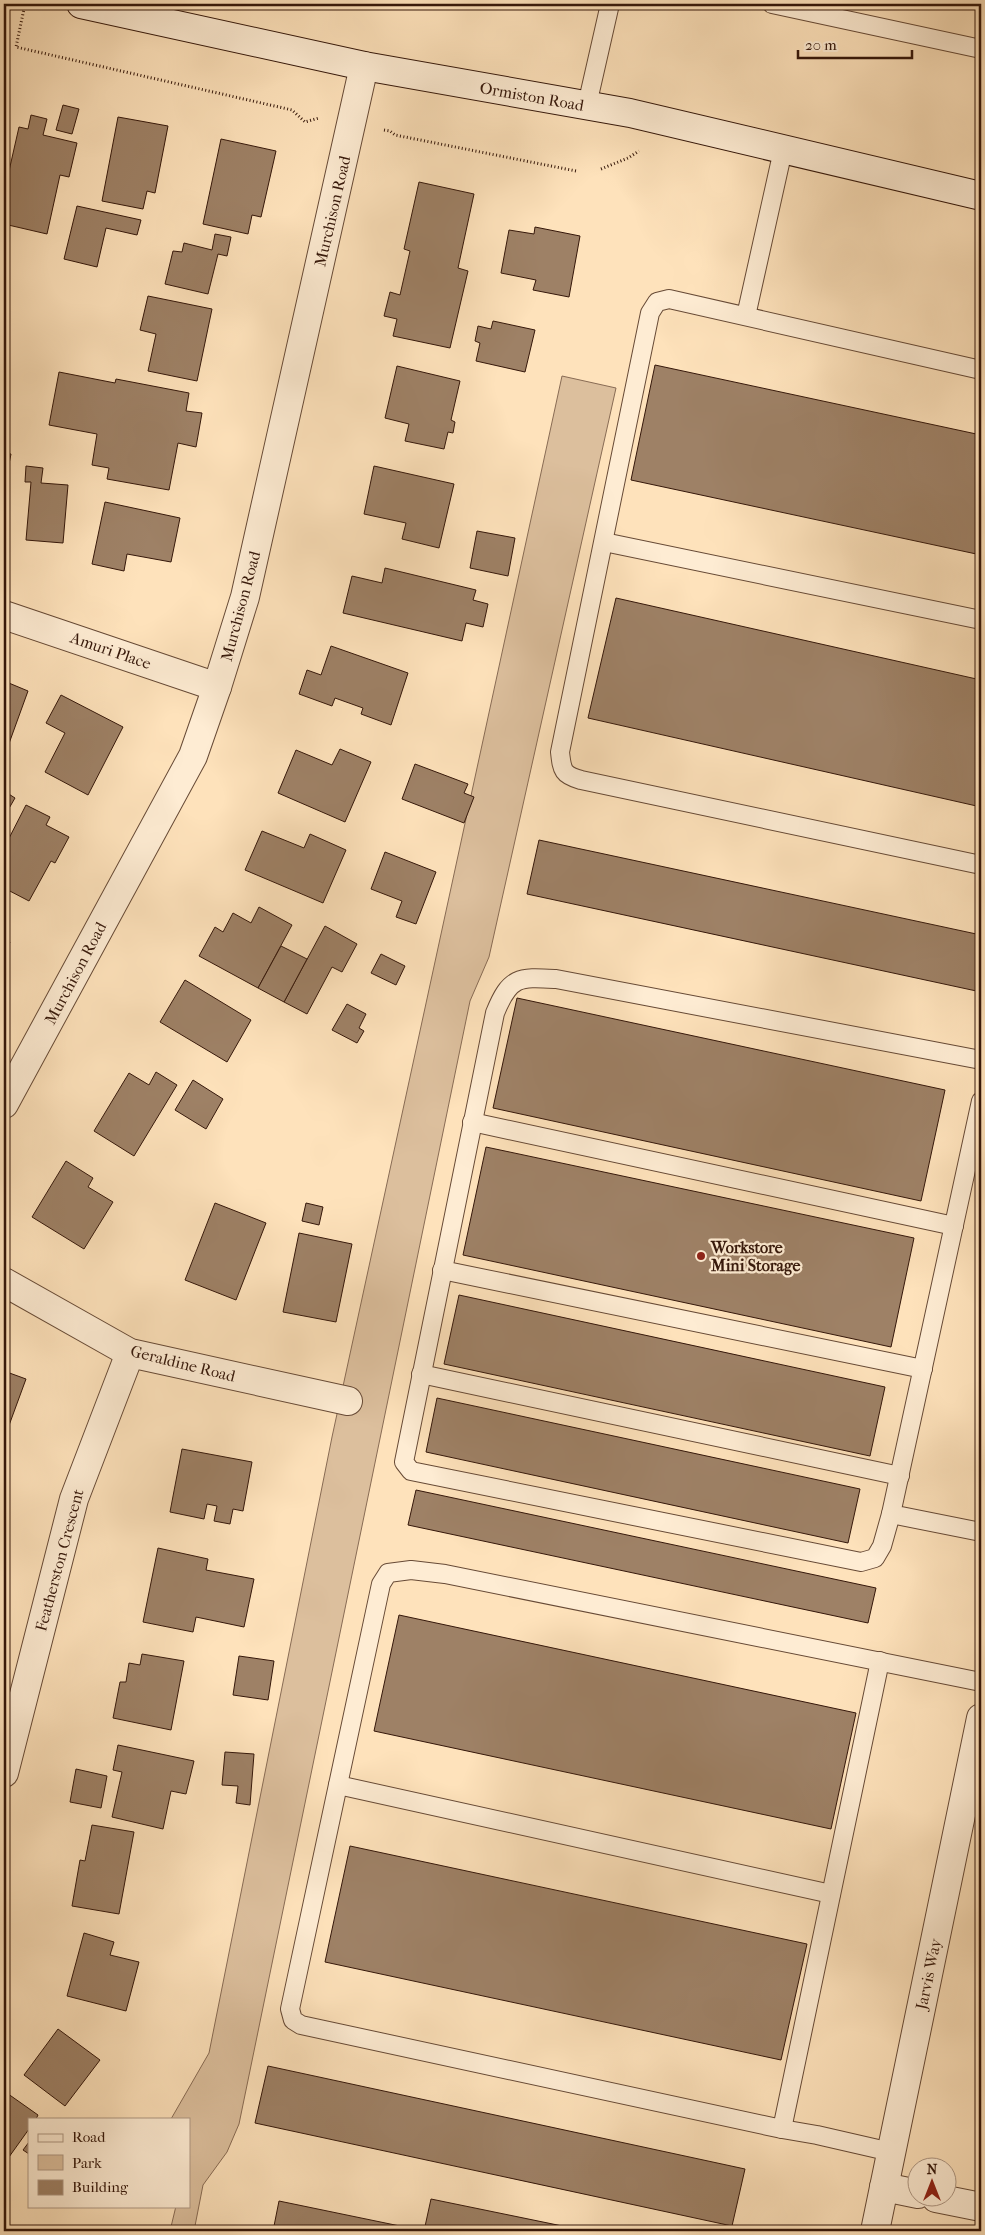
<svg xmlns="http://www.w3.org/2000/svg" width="985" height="2235" viewBox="0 0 985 2235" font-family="'IM FELL French Canon',serif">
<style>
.green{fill:#dcbf9d;stroke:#886b54}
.building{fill:#9e8166;stroke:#35170a}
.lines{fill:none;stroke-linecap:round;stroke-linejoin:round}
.service-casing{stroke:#674a36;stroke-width:20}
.minor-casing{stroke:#674a36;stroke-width:30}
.secondary-casing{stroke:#35170a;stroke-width:30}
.path{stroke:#35170a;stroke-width:3;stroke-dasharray:1 2.5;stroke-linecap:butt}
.service{stroke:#feecd3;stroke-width:18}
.minor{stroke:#feecd3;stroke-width:28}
.secondary{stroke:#feecd3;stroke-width:28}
.poi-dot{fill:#8f2418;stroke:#feecd3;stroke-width:2}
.labels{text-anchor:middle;stroke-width:4.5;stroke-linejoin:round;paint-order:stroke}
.street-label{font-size:16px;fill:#35170a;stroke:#feecd3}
.poi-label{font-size:16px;font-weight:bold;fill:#35170a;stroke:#feecd3;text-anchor:start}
</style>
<rect width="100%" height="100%" fill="#fee2bb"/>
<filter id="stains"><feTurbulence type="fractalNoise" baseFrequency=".004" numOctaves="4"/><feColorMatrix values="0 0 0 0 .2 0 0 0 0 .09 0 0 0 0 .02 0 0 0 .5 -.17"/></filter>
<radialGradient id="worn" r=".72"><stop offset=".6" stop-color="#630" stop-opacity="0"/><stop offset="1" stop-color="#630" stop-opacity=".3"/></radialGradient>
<!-- green -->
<polygon class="green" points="562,376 616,388 489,957 470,1001 239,2124 227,2152 203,2185 194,2231 170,2231 176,2206 189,2206 189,2119 171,2119 209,2053 332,1437"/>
<!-- building -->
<g class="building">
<polygon points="727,4 746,4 745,8"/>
<polygon points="956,4 978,4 977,8"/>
<polygon points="63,105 79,109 72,134 56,130"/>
<polygon points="31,115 47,119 43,135 77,143 69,177 60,175 47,234 4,224 4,193 19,127 28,129"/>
<polygon points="118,117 168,126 155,193 147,191 143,209 102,201"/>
<polygon points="221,139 276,151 261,217 252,215 248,234 203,224"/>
<polygon points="419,182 474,194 458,268 468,271 450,348 393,336 397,319 384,316 390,292 400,295 410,251 404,249"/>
<polygon points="77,206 141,220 137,235 106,228 97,267 64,259"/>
<polygon points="535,227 580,236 569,297 533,290 536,280 501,273 509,230 534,234"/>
<polygon points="215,234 231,237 227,256 218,254 208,294 165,284 173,251 182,252 184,243 212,250"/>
<polygon points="148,296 212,309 197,381 148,371 156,334 140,330"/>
<polygon points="493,321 535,330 525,372 476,361 480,343 475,341 478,326 491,329"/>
<polygon points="655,365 981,435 981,555 631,480"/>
<polygon points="397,366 460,381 451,420 455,422 453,433 448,432 444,449 405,441 409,424 385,418"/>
<polygon points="59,372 115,383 116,379 189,393 186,411 202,413 196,447 178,443 169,490 107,479 109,468 92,465 97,434 49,425"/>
<polygon points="4,453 11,454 7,474 4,473"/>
<polygon points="26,466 43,468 41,483 68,485 63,543 26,540 31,482 25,482"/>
<polygon points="374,466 454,484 439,548 402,539 406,523 364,514"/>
<polygon points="4,491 9,492 4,519"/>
<polygon points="105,502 180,518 171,562 127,554 124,571 92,564"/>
<polygon points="477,531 515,538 508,576 470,568"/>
<polygon points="385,568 476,590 473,600 488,604 483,627 466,623 462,641 343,613 352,576 382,583"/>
<polygon points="616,598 981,680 981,807 588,718"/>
<polygon points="331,646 408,673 391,725 361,714 363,708 335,698 332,706 299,694 307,670 321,675"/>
<polygon points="4,681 28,691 7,749 4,748"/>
<polygon points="61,695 123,727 88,795 45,772 65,733 46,723"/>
<polygon points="340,749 371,762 345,822 278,793 296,750 332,765"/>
<polygon points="415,764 468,784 464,793 474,797 464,823 402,799"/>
<polygon points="4,791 15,798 4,817"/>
<polygon points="26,805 50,817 46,825 69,837 55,863 51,861 29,901 4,888 4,848"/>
<polygon points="262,831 304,848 310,834 346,850 323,903 245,870"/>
<polygon points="539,840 981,935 981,992 527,894"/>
<polygon points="385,852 436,872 416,924 396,917 402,901 371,889"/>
<polygon points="259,907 292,925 258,988 199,956 215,927 223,932 233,913 251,923"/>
<polygon points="325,926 357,944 342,972 332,967 307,1014 284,1002"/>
<polygon points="4,939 10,942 4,954"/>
<polygon points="281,946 307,959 284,1002 258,988"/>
<polygon points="381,954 405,966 396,985 371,973"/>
<polygon points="185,980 251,1020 227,1062 160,1022"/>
<polygon points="517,998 945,1090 921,1201 493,1108"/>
<polygon points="347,1004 366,1014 359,1028 364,1031 357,1043 332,1030"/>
<polygon points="156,1072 177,1085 134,1156 94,1131 129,1073 149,1085"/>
<polygon points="193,1080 223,1099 206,1129 175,1110"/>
<polygon points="486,1147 914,1238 891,1347 463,1255"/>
<polygon points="66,1161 93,1178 88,1187 113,1202 84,1249 32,1217"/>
<polygon points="215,1203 266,1223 236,1300 185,1280"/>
<polygon points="306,1203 323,1207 319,1225 302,1221"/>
<polygon points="299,1233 352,1244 336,1322 283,1312"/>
<polygon points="459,1295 885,1387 870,1456 444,1364"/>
<polygon points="4,1371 26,1379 4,1439"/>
<polygon points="437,1398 860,1489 848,1543 426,1452"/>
<polygon points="182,1449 252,1462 243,1511 233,1509 230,1524 214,1521 217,1506 207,1504 204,1519 170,1512"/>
<polygon points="416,1490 876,1588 868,1623 408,1525"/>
<polygon points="158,1548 208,1559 206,1570 254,1579 244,1627 196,1617 193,1632 143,1622"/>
<polygon points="399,1615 856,1713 831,1829 374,1731"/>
<polygon points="142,1654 184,1661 171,1730 113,1718 120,1682 126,1682 129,1663 140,1665"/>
<polygon points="239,1656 274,1661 268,1700 233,1695"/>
<polygon points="118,1745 194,1761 186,1794 171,1791 163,1829 112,1817 122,1772 113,1770"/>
<polygon points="225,1752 254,1754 250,1805 236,1803 238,1786 222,1785"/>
<polygon points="76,1769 107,1776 101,1808 70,1802"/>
<polygon points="92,1825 134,1832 119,1914 72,1906 80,1860 85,1861"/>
<polygon points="350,1846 807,1944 781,2060 325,1962"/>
<polygon points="84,1933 114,1942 110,1955 139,1962 126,2011 67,1996"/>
<polygon points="58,2029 100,2060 65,2106 24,2075"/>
<polygon points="268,2066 745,2169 732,2226 255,2123"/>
<polygon points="4,2091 38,2115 36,2119 29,2119 29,2129 4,2164"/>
<polygon points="29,2142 29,2154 23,2150"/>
<polygon points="431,2199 572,2228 572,2231 424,2231"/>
<polygon points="279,2201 424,2231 273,2231"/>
</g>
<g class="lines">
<defs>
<g id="service">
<polyline points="772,4 981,49"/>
<polyline points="156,20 164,4"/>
<polyline points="587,105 610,4"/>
<polyline points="746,316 783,150"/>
<path d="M981 370 669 299 657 302 650 313 560 752C562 771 563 775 581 780L981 865"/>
<polyline points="604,542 981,620"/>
<polyline points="981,1101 891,1514 981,1532"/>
<polyline points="472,1122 954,1226"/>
<polyline points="442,1270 923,1369"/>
<polyline points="421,1374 900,1476"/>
<path d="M891 1514 882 1546 875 1558 861 1562 411 1471 404 1462 495 1013C510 976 519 977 556 979L981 1060"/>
<polyline points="338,1785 831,1894"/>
<polyline points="782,2129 880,1661"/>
<polyline points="891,2152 817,2135 782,2129 301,2025 293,2020 290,2009 381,1584 388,1573 411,1570 445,1574 981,1682"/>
</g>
<g id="minor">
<polyline points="4,615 217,687"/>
<polyline points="4,1104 193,756 217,687 245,597 364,66"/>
<polyline points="4,1282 130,1353 348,1401"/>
<polyline points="4,1773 74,1499 130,1353"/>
<polyline points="884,2187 918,2194"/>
<polyline points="936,2198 981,2207"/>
<polyline points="875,2231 981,1718"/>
</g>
<polyline id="secondary" points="81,4 364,66 630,113 981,196"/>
</defs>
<!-- service casing -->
<use href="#service" class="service-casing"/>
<!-- minor casing -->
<use href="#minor" class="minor-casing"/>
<!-- secondary casing -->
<use href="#secondary" class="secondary-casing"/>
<!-- path -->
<g class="path">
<polyline points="25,4 16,47 292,110 305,122 319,118"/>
<polyline points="384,130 390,131 395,135 576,171"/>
<polyline points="601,169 628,158 639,151"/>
</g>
<!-- service -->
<use href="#service" class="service"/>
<!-- minor -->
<use href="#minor" class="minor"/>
<!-- secondary -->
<use href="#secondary" class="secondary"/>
</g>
<!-- markers -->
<circle class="poi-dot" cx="701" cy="1256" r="5"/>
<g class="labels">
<!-- street labels -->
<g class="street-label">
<text transform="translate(532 96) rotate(10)" y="6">Ormiston Road</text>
<text transform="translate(332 211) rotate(-77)" y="6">Murchison Road</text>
<text transform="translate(240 606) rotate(-75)" y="6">Murchison Road</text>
<text transform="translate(111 650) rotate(19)" y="6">Amuri Place</text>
<text transform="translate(75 973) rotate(-62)" y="6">Murchison Road</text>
<text transform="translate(183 1363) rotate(14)" y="6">Geraldine Road</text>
<text transform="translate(59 1560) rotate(-75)" y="6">Featherston Crescent</text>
<text transform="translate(928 1974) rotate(-78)" y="6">Jarvis Way</text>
</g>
<!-- poi labels -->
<g class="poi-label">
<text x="711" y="1253">Workstore<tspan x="711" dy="18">Mini Storage</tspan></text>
</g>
</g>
<!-- margin -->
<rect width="985" height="2235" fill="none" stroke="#fee2bb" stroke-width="20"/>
<rect x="5" y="5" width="975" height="2225" fill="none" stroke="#35170a" stroke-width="2.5"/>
<rect x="10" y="10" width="965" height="2215" fill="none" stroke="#35170a"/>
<!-- legend -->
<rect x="28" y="2118" width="162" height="90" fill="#feecd3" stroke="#ae9783"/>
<rect x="38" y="2134" width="25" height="8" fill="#feecd3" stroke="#ae9783"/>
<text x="72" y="2142" font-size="15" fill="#35170a">Road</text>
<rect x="38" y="2155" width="25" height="15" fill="#dcbf9d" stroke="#ae9783"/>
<text x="72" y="2168" font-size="15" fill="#35170a">Park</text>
<rect x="38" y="2180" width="25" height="15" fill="#9e8166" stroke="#ae9783"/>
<text x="72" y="2192" font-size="15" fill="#35170a">Building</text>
<!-- north arrow -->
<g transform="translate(932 2182)"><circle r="24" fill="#feecd3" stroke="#ae9783"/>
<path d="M0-4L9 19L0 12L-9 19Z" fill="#8f2418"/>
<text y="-8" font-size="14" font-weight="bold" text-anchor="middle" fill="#35170a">N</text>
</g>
<!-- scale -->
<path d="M798 50v8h114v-8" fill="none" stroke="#35170a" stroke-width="2.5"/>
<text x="805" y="50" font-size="15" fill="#35170a" stroke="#feecd3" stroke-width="4" paint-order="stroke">20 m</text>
<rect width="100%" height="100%" filter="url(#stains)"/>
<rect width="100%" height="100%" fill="url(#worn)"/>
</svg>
